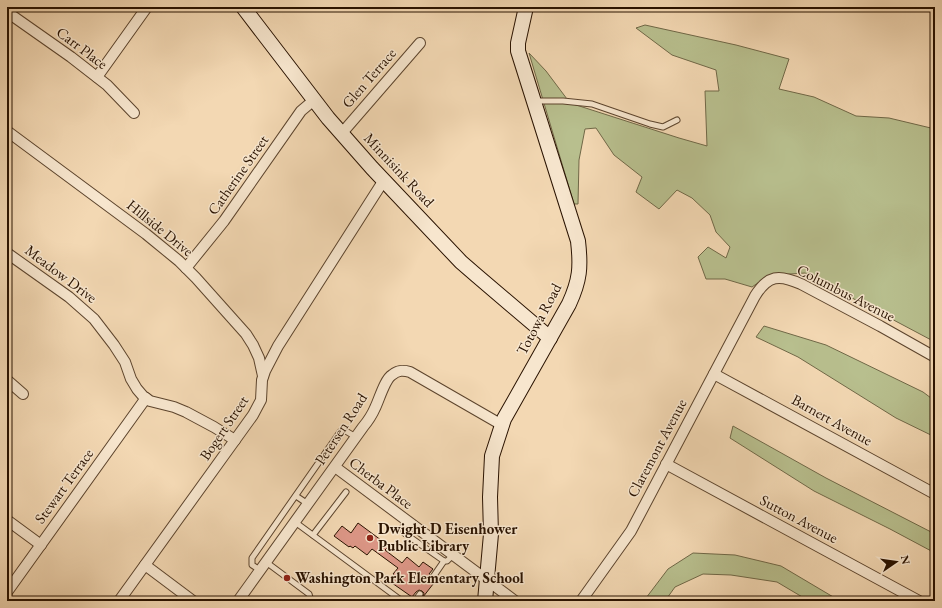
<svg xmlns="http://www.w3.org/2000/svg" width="942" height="608" viewBox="0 0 942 608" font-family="'EB Garamond',serif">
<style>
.green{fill:#b8bf8e;stroke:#706847}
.building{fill:#dc9686;stroke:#291200}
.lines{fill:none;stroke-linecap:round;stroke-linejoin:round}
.lane-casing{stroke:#5c442d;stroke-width:7}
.street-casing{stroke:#5c442d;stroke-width:12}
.secondary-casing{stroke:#291200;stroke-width:16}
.lane{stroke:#f7e6ce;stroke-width:5}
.street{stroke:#f7e6ce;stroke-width:10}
.secondary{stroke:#f7e6ce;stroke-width:14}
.poi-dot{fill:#8f2418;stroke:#f7e6ce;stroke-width:1.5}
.labels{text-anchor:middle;stroke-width:3;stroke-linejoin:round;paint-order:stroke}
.street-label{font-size:15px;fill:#291200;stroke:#f7e6ce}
.poi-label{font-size:15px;font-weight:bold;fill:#291200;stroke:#f7e6ce;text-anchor:start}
</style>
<rect width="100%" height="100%" fill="#f3d8b3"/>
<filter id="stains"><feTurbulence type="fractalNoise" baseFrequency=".005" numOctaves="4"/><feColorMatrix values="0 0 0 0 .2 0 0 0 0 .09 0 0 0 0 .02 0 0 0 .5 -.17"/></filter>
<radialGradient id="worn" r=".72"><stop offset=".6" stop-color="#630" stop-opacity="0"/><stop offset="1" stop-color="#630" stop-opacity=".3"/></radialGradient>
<!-- green -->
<g class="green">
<polygon points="645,25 736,45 789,59 779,89 814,97 856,116 889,118 935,129 935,342 805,273 790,274 765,278 752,287 725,279 706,279 698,257 708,247 726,258 730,247 716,232 710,215 692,198 677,190 659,209 636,192 642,177 614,155 596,128 585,129 579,160 578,204 574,204 529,53 546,71 570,103 679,138 707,146 705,91 719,91 716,70 672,55 636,28"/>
<polygon points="764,326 826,345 923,392 935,401 935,437 896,418 798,357 756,337"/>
<polygon points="733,426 826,478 935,534 935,553 890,529 814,491 730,438"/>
<polygon points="693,553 735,555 781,566 840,601 809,601 777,582 731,575 703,574 675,587 665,601 649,601 646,598 668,569"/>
</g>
<!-- building -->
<polygon class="building" points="358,523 389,546 385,550 402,563 407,557 419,567 423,562 433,569 429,574 430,574 429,578 432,581 437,579 423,597 424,593 422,591 419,590 416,592 412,597 392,583 396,577 393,574 398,568 372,549 367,555 355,546 353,548 350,546 349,547 334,536 342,526 351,533"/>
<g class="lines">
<defs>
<g id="lane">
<polyline points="534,101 563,101 592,104 650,124 663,127 677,120"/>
<polyline points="296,496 308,504"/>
<polyline points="406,520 403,527 404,533 444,561 447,561 453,555"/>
<polyline points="295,522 402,601"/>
<polyline points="313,535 346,492"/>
<polyline points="266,562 309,594 311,601"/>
<polyline points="260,570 252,565 252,558 340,432 344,430 356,437"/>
<polyline points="433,577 444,561"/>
<polyline points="415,601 420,594"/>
</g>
<g id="street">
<polyline points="7,12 71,57 107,85 134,113"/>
<polyline points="97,77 147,7"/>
<polyline points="7,131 146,234 179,261 196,278 246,334 253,345 259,358 263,376"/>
<polyline points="342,133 420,43"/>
<polyline points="7,253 69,297 94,319 114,345 125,362 131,379 137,389 143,396 150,401 174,407 186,412 214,427 235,440"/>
<polyline points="186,268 224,221 301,111 314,100"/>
<polyline points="714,374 935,494"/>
<polyline points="7,380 23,394"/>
<polyline points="666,464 919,601"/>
<polyline points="335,467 515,601"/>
<polyline points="7,520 41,545"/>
<polyline points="145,565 193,601"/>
<polyline points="7,592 146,398"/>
<polyline points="119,601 253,415 261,400 262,380 265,371 278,346 384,180"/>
<path d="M238 601 363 427C368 421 372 415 375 408 379 400 385 379 392 375 398 370 403 370 410 372L502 425"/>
<path d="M581 601 631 531 755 296C768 275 779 274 801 284L880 326 935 357"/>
</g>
<g id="secondary">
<polyline points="243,7 328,118 372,168 461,262 476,275 550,338"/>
<path d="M485 601 491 534 490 497 492 456 504 419 569 304C580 280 581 267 578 241L518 51V43L526 7"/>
</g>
</defs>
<!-- lane casing -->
<use href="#lane" class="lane-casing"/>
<!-- street casing -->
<use href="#street" class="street-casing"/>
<!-- secondary casing -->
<use href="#secondary" class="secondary-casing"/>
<!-- lane -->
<use href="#lane" class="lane"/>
<!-- street -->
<use href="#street" class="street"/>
<!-- secondary -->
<use href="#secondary" class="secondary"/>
</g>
<!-- markers -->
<g class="poi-dot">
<circle cx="370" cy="538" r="4"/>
<circle cx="287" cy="578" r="4"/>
</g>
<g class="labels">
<!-- street labels -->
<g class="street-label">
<text transform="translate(82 48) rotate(37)" y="5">Carr Place</text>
<text transform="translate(369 78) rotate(-49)" y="5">Glen Terrace</text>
<text transform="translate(399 170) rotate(47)" y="5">Minnisink Road</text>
<text transform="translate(238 175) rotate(-55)" y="5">Catherine Street</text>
<text transform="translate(160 228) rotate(39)" y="5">Hillside Drive</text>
<text transform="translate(61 274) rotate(37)" y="5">Meadow Drive</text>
<text transform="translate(846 293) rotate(27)" y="5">Columbus Avenue</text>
<text transform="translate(539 319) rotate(-62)" y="5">Totowa Road</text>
<text transform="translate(832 420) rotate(29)" y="5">Barnert Avenue</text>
<text transform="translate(224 428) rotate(-56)" y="5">Bogert Street</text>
<text transform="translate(341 429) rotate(-57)" y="5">Petersen Road</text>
<text transform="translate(657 448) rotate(-62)" y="5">Claremont Avenue</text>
<text transform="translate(381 483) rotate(37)" y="5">Cherba Place</text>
<text transform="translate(64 486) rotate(-54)" y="5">Stewart Terrace</text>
<text transform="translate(799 519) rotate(28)" y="5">Sutton Avenue</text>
</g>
<!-- poi labels -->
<g class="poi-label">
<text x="378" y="534">Dwight D Eisenhower<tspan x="378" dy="17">Public Library</tspan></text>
<text x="295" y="583">Washington Park Elementary School</text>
</g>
</g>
<!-- margin -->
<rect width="942" height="608" fill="none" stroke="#f3d8b3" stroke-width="24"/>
<rect x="8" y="8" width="926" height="592" fill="none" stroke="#291200" stroke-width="2"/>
<rect x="12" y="12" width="918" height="584" fill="none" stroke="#291200"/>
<!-- north arrow -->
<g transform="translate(896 562) rotate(77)" stroke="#f7e6ce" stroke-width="3" paint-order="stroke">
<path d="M0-3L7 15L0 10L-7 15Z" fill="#291200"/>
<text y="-6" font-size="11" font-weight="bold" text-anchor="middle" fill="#291200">N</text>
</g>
<rect width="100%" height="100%" filter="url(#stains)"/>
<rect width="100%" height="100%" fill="url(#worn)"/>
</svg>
